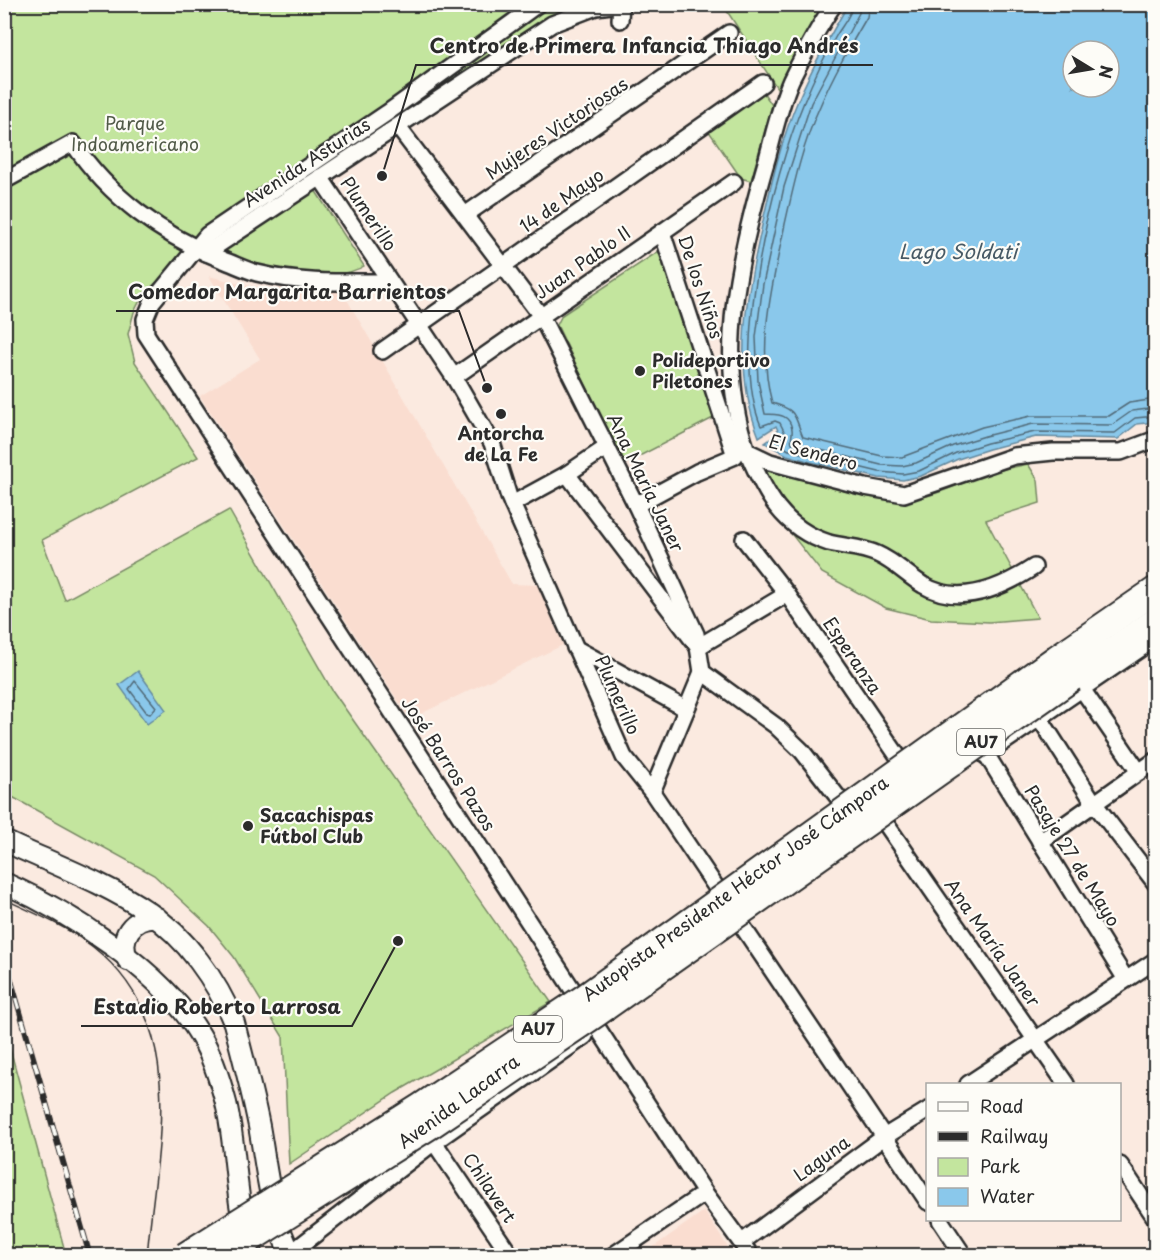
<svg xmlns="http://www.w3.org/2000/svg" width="1160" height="1260" viewBox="0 0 1160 1260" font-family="'Playpen Sans',sans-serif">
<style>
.built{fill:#faddd0}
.green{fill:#c3e59e;stroke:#778864;stroke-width:1.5}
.water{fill:#8ac8eb;stroke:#64899e;stroke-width:1.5;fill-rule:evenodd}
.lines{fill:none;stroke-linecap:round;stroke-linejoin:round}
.shore{stroke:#516a78;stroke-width:1.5}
.street-casing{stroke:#2b2b2b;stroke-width:20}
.secondary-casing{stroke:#2b2b2b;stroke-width:24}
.highway-casing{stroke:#2b2b2b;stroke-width:30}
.street{stroke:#fdfcf7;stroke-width:15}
.secondary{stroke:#fdfcf7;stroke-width:20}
.highway{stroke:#fdfcf7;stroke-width:26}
.tram{stroke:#2b2b2b;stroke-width:1.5}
.rail-casing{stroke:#2b2b2b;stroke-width:6}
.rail{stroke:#fdfcf7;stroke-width:4;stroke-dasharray:11;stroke-linecap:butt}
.highway-bridge-casing{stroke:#2b2b2b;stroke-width:30;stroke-linecap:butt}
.highway-bridge{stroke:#fdfcf7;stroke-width:26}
.poi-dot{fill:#2b2b2b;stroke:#fdfcf7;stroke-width:2}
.labels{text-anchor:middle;stroke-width:4.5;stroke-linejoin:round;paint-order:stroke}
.shield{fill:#fdfcf7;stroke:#6a6a68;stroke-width:1.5}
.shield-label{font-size:16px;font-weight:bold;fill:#2b2b2b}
.park-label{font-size:18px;fill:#515a48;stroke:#fdfcf7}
.street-label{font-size:18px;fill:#2b2b2b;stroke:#fdfcf7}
.poi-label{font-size:18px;font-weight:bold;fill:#2b2b2b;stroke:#fdfcf7;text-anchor:start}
.water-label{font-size:20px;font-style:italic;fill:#485a65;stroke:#fdfcf7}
.leader{fill:none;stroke:#2b2b2b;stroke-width:2}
.callout-dot{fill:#2b2b2b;stroke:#fdfcf7;stroke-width:2}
.callout-label{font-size:20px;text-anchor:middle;font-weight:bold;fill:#2b2b2b;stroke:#fdfcf7;stroke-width:4.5;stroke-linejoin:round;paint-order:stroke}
</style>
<rect width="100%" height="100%" fill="#fbeae0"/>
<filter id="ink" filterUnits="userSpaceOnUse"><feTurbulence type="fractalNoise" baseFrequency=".0167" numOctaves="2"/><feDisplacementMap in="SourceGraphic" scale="12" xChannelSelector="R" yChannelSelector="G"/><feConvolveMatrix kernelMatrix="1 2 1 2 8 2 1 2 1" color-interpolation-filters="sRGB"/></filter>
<g filter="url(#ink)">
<!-- built -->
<g class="built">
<polygon points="209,276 257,288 342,291 512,584 538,585 563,645 410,719 200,396 260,359"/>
<polygon points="704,1211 733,1255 642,1255"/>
</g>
<!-- green -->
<g class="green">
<polygon points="4,5 581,5 398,127 196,249 144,293 134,312 128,334 135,362 198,457 42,540 65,600 229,510 332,690 551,1002 395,1093 289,1164 283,1037 234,957 209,926 154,875 5,793"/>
<polygon points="723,5 824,5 779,91"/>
<polygon points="763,92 772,105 751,181 741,178 708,130"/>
<path d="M315 190 364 266C337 284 249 270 222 252Z"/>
<polygon points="662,249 715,417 624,464 557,325 562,315"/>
<path d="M1028 464 1038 480 1040 503 986 520 1038 618 989 622 931 619 886 608 822 573 770 507 756 465C803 471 847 499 894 500 927 501 954 486 983 475 997 470 1013 467 1028 464Z"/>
<polygon points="4,1030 5,1030 66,1255 5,1255"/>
</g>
<!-- water -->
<g class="water">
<path d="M848 5H1155V422L1137 424 1118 439 1036 437 989 449 958 459 921 476 903 480 879 478 811 462 787 455 765 443 779 433 776 426 759 437C731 366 747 293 763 221 772 180 782 137 799 98 813 66 830 35 848 5ZM1073 51H1109V87H1073Z"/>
<polygon points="138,671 166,710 147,724 119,685"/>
</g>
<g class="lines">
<!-- shore -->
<g class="shore">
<path d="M853 4C852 15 841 27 836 36 824 57 813 80 804 102 773 176 729 351 761 426L775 421 780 423 785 433 778 444 789 450 879 472 903 474 919 471 956 453 987 443 1035 432 1115 433 1135 418 1156 416"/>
<path d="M860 4 859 13 811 103 784 187 763 284 756 337 758 381 765 414C777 415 789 413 792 429 793 435 790 438 792 443L881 465 902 466 916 463 953 446 985 436 1033 424 1112 425 1132 411 1156 408"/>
<path d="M869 4 867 17C850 46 833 75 820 106 803 143 794 184 785 224 773 282 756 344 772 403 798 410 794 416 803 437L882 456 902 457 982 427 1031 416H1109L1129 403 1156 399"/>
<polygon points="135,681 156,707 150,714 147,713 129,689"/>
</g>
<defs>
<g id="street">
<polyline points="538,4 387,113 207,235 152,302 145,319 146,334 705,1193 751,1256"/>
<path d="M834 4C818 28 804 54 791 80 780 105 774 133 767 159 740 251 714 357 747 451L770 462 865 487 904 494 1014 456 1053 452H1121L1156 439"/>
<polyline points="620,20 621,4"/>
<polyline points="398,127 541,316 636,505 696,634 702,672 776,726 802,751 851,814"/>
<polyline points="320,177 454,377 492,443 509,497 624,757 652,792 928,1202"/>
<path d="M4 181 73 143C109 197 163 236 223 260 234 264 246 270 257 273 301 284 346 282 390 282"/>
<polyline points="465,215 729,33"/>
<polyline points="206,253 552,24 596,7 618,4"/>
<polyline points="382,351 763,83"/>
<polyline points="454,377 734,182"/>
<path d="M747 451C765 493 782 528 829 543 845 547 862 547 877 554 895 562 907 575 923 585 960 607 1002 588 1034 567"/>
<polyline points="567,474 698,647 787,594"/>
<polyline points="512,504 567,474 607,447"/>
<polyline points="636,505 697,472 735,456 662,232"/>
<polyline points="744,539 787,594 908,771"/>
<polyline points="575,648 686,709"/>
<polyline points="1082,689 1139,772"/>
<polyline points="1039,717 1094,803 1156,884"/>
<polyline points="986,754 1125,978"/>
<polyline points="985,755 1156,638"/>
<polyline points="652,792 702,672"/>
<polyline points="886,824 1066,1084"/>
<polyline points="1040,842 1156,760"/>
<polyline points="968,1084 1156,960"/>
<polyline points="434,1142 511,1256"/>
<polyline points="1120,1165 1156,1219"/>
<polyline points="940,1220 964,1256"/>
<polyline points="742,1242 884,1137 928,1110"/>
<polyline points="291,1253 434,1142 585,1036"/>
<polyline points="612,1256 705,1193"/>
</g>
<g id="secondary">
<path d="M4 841C51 863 106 883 148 912 186 937 217 981 234 1023 243 1057 252 1091 259 1126 267 1170 270 1216 292 1256"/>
<path d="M4 883C72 913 162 971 200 1035 212 1055 220 1080 226 1103 238 1153 234 1207 253 1256"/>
<path d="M128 960C117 938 133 916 157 918"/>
</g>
<g id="highway">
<polyline points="1057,658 1156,590"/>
<polyline points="1072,678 1156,621"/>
</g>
</defs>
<!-- street casing -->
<use href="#street" class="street-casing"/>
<!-- secondary casing -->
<use href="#secondary" class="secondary-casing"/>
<!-- highway casing -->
<use href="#highway" class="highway-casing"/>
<!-- street -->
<use href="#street" class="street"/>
<!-- secondary -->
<use href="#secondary" class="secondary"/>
<!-- highway -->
<use href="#highway" class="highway"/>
<!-- tram -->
<path class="tram" d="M4 899C35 913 67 927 93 947 192 1025 156 1149 147 1256"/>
<defs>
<polyline id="rail" points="4,956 90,1256"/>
</defs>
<!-- rail casing -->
<use href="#rail" class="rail-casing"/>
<!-- rail -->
<use href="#rail" class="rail"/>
<defs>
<g id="highway-bridge">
<path id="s1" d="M185 1256 419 1108 584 998 1057 658"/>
<polyline points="223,1256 431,1125 597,1013 1072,678"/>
</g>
</defs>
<!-- highway-bridge casing -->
<use href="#highway-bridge" class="highway-bridge-casing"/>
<!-- highway-bridge -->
<use href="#highway-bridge" class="highway-bridge"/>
</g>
</g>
<!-- markers -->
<g class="poi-dot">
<circle cx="640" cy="371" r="6"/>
<circle cx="501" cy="414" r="6"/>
<circle cx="248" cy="826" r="6"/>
</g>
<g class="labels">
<!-- shield labels -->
<g class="shield">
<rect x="957" y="729" width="48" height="26" rx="4.5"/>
<rect x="514" y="1016" width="48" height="26" rx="4.5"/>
</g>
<g class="shield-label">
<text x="981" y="748">AU7</text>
<text x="538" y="1035">AU7</text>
</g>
<!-- park labels -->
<g class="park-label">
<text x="135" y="130">Parque<tspan x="135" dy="21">Indoamericano</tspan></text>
</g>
<!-- street labels -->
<g class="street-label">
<text transform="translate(557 129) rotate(-34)" y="6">Mujeres Victoriosas</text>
<text transform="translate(307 163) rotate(-33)" y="6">Avenida Asturias</text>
<text transform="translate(562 201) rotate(-35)" y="6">14 de Mayo</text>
<text transform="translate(368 214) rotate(56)" y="6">Plumerillo</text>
<text transform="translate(583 263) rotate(-35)" y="6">Juan Pablo II</text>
<text transform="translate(700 287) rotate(72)" y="6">De los Niños</text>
<text transform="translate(813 453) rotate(15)" y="6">El Sendero</text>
<text transform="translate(645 483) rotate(64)" y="6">Ana María Janer</text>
<text transform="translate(852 656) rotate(56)" y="6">Esperanza</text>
<text transform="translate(617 695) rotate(66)" y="6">Plumerillo</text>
<text transform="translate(448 764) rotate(57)" y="6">José Barros Pazos</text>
<text transform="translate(1072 856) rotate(58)" y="6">Pasaje 27 de Mayo</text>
<text dy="6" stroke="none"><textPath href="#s1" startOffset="662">Autopista Presidente Héctor José Cámpora</textPath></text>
<text transform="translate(992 943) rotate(55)" y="6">Ana María Janer</text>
<text transform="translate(459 1102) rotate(-36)" y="6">Avenida Lacarra</text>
<text transform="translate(822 1159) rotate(-36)" y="6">Laguna</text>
<text transform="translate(489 1188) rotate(56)" y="6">Chilavert</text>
</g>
<!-- poi labels -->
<g class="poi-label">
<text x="652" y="367">Polideportivo<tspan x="652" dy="21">Piletones</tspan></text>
<text x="501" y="440" text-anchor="middle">Antorcha<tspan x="501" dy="21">de La Fe</tspan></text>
<text x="260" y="822">Sacachispas<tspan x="260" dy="21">Fútbol Club</tspan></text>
</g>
<!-- water labels -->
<g class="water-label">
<text x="958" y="259">Lago Soldati</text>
</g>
</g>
<!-- callouts -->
<path class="leader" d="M382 176L416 65H873M487 388L459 311H116M398 941L352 1026H81"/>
<g class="callout-dot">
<circle cx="382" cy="176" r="6"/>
<circle cx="487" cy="388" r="6"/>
<circle cx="398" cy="941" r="6"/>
</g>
<g class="callout-label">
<text x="644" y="53">Centro de Primera Infancia Thiago Andrés</text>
<text x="287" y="299">Comedor Margarita Barrientos</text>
<text x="217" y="1014">Estadio Roberto Larrosa</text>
</g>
<!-- margin -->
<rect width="1160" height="1260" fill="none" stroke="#fdfcf7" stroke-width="24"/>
<rect x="12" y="12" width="1136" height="1236" fill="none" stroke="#2b2b2b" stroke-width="2" filter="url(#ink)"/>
<!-- legend -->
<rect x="926" y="1083" width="195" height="138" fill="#fdfcf7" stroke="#a9a8a5" stroke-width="1.5"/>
<rect x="938" y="1102" width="30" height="9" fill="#fdfcf7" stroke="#a9a8a5" stroke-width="1.5"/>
<text x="980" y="1113" font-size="18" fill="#2b2b2b">Road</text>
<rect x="938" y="1132" width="30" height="9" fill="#2b2b2b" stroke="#a9a8a5" stroke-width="1.5"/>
<text x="980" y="1143" font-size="18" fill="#2b2b2b">Railway</text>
<rect x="938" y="1158" width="30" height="18" fill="#c3e59e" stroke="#a9a8a5" stroke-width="1.5"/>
<text x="980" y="1173" font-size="18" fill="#2b2b2b">Park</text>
<rect x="938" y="1188" width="30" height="18" fill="#8ac8eb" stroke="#a9a8a5" stroke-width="1.5"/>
<text x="980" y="1203" font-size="18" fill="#2b2b2b">Water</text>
<!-- north arrow -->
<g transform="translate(1091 69) rotate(101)"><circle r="28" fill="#fdfcf7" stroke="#a9a8a5" stroke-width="1.5"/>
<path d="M0-4.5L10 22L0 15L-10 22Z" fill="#2b2b2b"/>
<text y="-9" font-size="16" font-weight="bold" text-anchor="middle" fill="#2b2b2b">N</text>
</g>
</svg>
